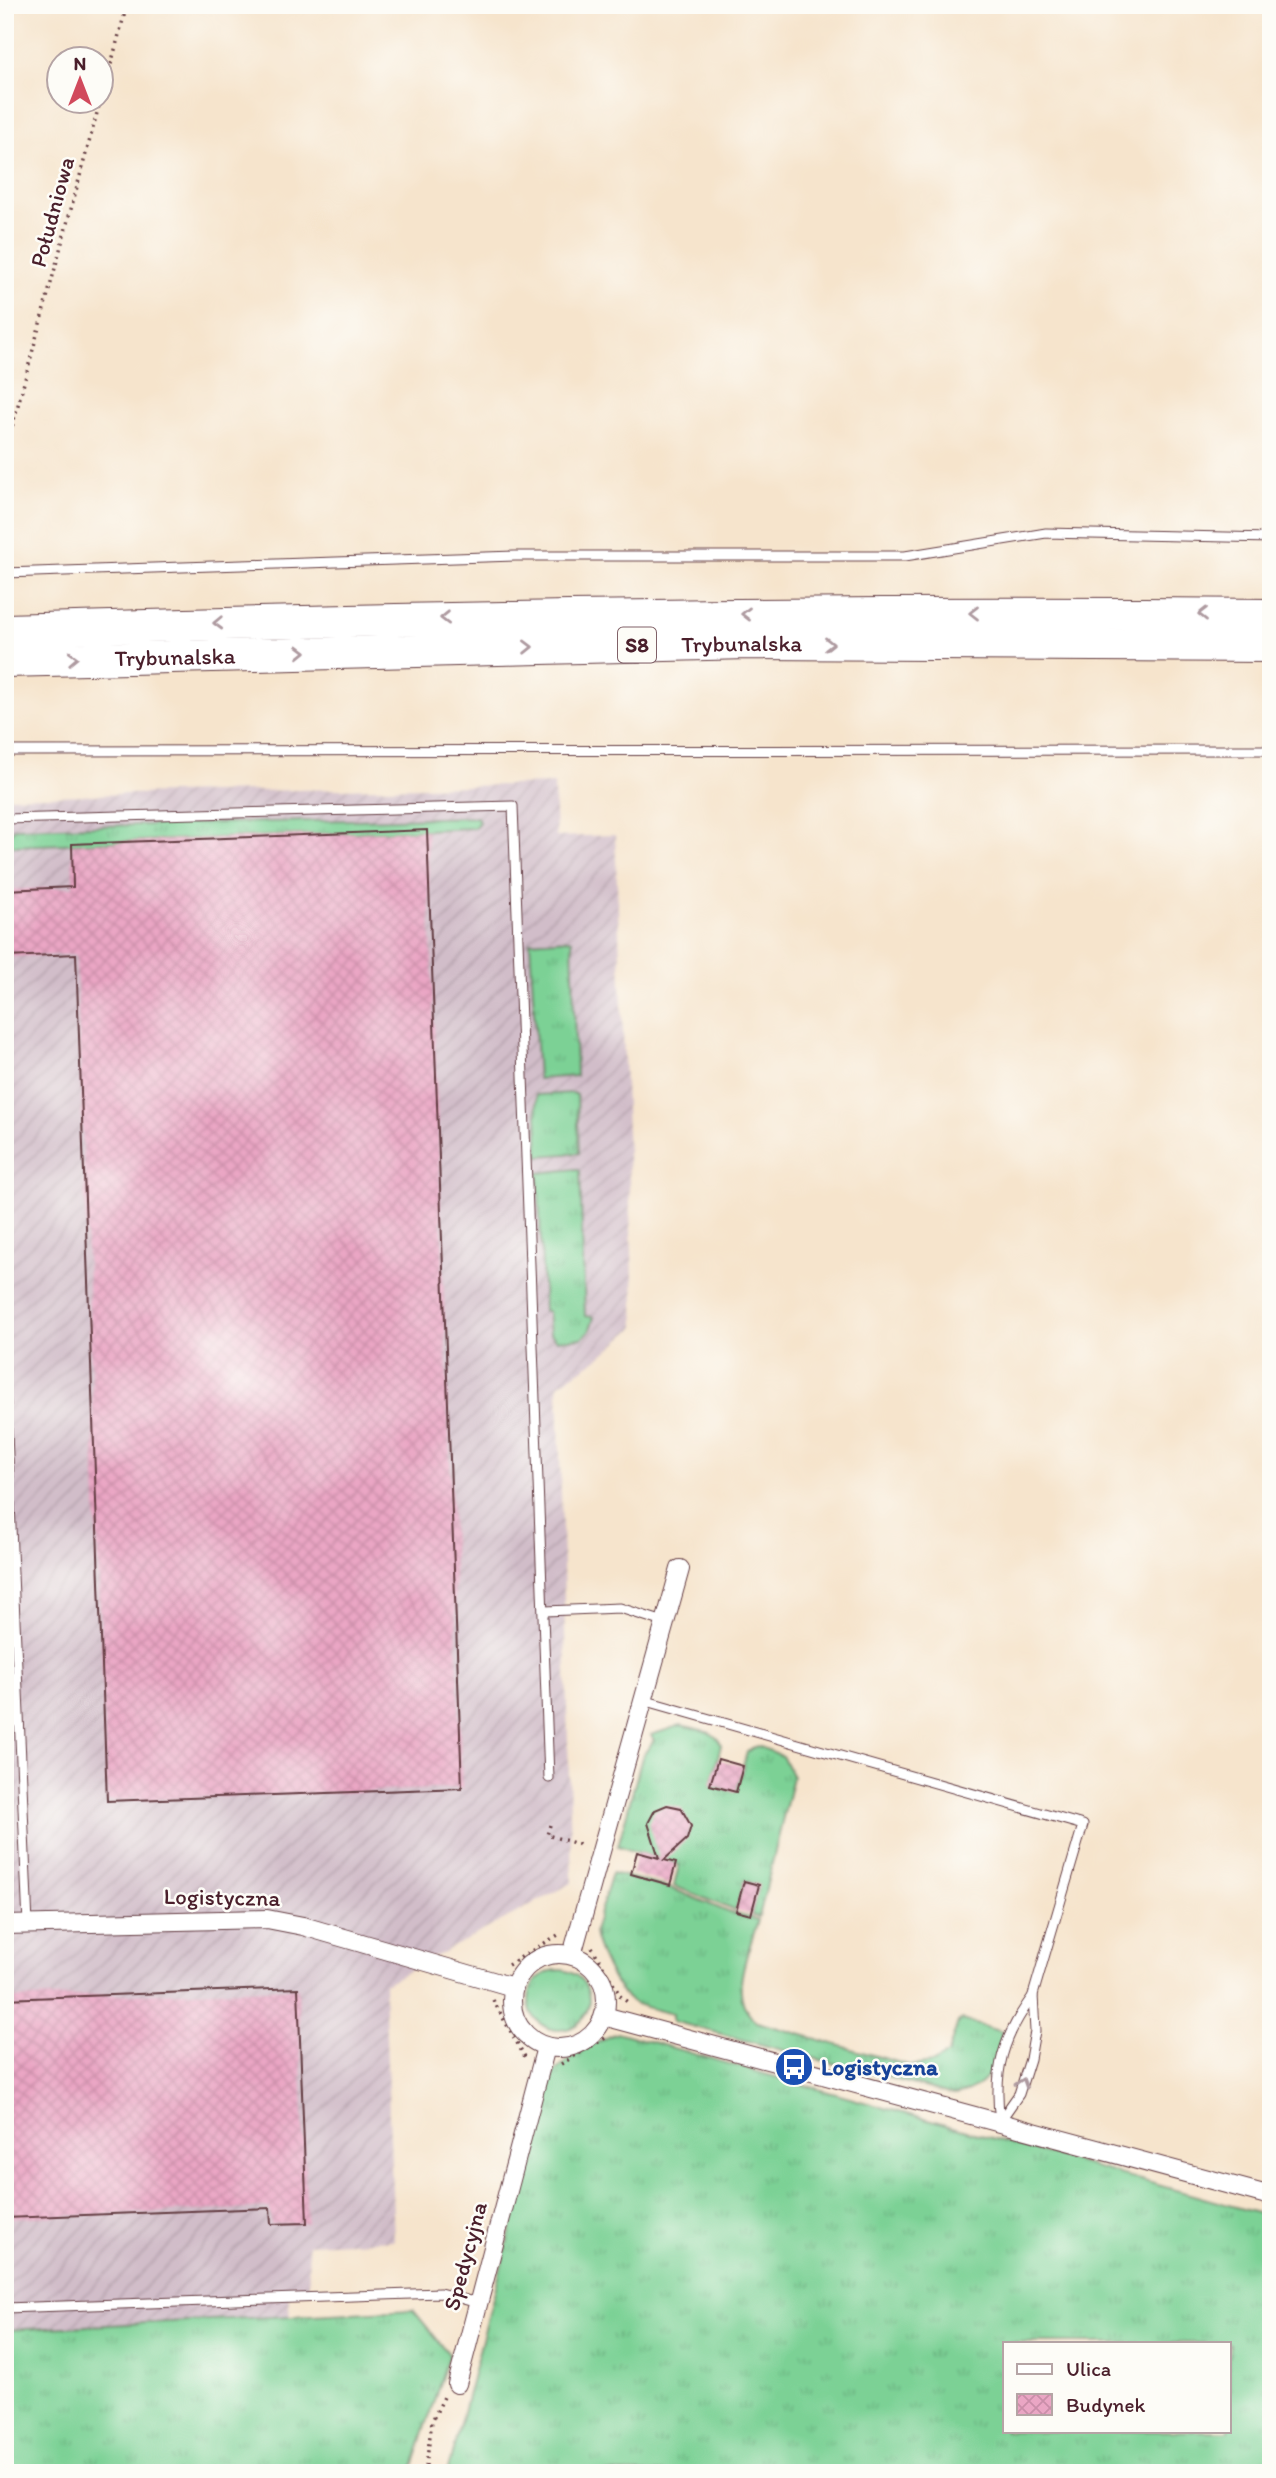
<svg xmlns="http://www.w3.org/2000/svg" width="1276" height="2478" viewBox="0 0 1276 2478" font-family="Itim,sans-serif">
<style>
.industrial{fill:url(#industrial-furrows)}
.grass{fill:url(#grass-tufts);stroke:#627860;stroke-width:2;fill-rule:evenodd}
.building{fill:url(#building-cross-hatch)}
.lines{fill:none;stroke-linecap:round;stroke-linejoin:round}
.service-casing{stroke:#643d43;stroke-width:11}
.minor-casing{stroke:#643d43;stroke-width:20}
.motorway-casing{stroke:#643d43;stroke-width:34}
.path{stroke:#643d43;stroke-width:3.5;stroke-dasharray:2 5;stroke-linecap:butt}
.service{stroke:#fff;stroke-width:9}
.minor{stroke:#fff;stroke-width:18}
.motorway{stroke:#fff;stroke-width:32}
.oneway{stroke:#ae9aa0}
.labels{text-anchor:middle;stroke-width:5;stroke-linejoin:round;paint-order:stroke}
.shield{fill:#fdfcf7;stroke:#806168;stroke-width:2}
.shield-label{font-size:21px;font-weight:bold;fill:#4a1f2b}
.street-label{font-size:23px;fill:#4a1f2b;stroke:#fdfcf7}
.transit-label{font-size:23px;font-weight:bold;fill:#164399;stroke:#fdfcf7;text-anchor:start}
</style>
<defs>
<pattern id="industrial-furrows" width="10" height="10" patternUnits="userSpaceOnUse" patternTransform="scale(1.75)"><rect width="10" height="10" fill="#d1bdc9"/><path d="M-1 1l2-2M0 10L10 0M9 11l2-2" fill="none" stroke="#b5a2ad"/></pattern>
<pattern id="grass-tufts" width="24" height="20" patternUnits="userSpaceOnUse" patternTransform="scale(1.75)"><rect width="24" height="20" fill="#7bd195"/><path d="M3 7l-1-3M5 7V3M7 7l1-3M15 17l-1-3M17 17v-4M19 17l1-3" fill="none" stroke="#6cb381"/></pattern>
<pattern id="building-cross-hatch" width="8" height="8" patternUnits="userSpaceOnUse" patternTransform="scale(1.75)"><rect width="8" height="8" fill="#eaa6c4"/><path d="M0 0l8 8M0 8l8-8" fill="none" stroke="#ca8ea9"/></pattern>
</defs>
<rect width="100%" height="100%" fill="#fdfcf7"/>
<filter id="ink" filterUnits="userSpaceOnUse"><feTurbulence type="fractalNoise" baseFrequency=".0143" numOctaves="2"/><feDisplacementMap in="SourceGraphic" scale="14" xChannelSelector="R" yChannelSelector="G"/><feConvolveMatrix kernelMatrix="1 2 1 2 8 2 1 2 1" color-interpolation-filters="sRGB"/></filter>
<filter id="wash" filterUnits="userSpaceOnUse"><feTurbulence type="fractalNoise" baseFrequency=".00686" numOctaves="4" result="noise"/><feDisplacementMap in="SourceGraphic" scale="28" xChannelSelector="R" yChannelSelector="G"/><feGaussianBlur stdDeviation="1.57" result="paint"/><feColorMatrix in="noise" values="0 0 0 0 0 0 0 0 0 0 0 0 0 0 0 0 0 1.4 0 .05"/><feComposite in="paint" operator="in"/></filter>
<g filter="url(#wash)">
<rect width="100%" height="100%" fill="#f6e4cc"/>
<!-- industrial -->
<polygon class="industrial" points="554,784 556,837 615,835 635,1327 600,1357 558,1385 572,1883 384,1984 394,2240 308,2244 309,2287 288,2286 290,2321 5,2332 5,797"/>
<!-- grass -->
<g class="grass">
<polygon points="477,817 479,822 474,828 427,830 13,846 8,837 14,828"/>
<polygon points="568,939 572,940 576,1076 538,1079 530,942"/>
<polygon points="573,1093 577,1095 579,1153 539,1156 536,1095"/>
<polygon points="576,1169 580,1171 585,1316 594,1317 589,1332 582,1338 557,1340 550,1333 548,1311 544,1311 538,1173"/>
<path d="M681 1725C695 1729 716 1730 721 1745L711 1785 736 1792 747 1752 752 1748 758 1746 782 1756 793 1777 759 1917 751 1915 758 1885 744 1881 736 1911 731 1909 674 1886 679 1865 618 1846 642 1757 654 1740 651 1735Z"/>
<path d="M612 1873 673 1889 728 1912 758 1920C749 1952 725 1998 757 2022L911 2066 934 2063 948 2053 958 2022 962 2020 1002 2032C999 2063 987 2090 954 2095L672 2021V2014C659 2010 641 2008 629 2000 616 1990 595 1947 594 1931Z"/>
<circle cx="559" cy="2000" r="30"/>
<path d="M620 2033 1271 2217V2473H447L551 2077C559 2063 605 2035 620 2033ZM1005 2343H1229V2431H1005Z"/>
<polygon points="413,2310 449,2354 411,2473 5,2473 5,2330"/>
</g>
<g id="blocks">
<!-- building -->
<g class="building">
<polygon points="427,830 462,1788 107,1801 76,954 7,957 5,890 73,887 72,844"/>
<polygon points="718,1759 743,1766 736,1792 710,1785"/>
<polygon points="667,1805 681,1808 691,1826 687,1839 664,1860 676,1863 670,1885 631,1874 637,1852 659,1858 648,1823 655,1810"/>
<polygon points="744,1881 759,1885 751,1915 736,1911"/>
<polygon points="298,1988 307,2223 271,2224 270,2208 5,2218 5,1999"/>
</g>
</g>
</g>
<g filter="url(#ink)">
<use href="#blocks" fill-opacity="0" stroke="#643d43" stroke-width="2"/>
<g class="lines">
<defs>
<g id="service">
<polyline points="5,573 515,556 905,556 1046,533 1271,538"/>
<polyline points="5,751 1271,750"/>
<polyline points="5,819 513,806 549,1778"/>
<polyline points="5,1386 28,1925"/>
<polyline points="545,1611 620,1608 664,1622"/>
<polyline points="643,1700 1083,1825 1033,1995 1035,2031 1030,2059 1019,2094 1000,2121"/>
<path d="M1000 2121C993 2070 1003 2037 1033 1996"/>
<polyline points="5,2308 440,2293 478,2303"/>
</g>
<g id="minor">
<polyline points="5,1925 267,1919 303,1926 513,1987"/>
<circle cx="559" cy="2001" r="47"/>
<polyline points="572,1955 680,1569"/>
<polyline points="604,2016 1271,2196"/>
<polyline points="457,2384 546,2047"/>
</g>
<g id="motorway">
<path d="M5 630C427 617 849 611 1271 615"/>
<path id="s1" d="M5 661 748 643 1271 646"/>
</g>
</defs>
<!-- service casing -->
<use href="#service" class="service-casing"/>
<!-- minor casing -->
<use href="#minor" class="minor-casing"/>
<!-- motorway casing -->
<use href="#motorway" class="motorway-casing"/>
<!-- path -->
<g class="path">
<polyline points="102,98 127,5"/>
<polyline points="5,453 100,102"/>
<polyline points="550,1825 547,1835 578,1844 582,1848"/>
<polyline points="592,1947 621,1997 630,2004"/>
<polyline points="508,1965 558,1935"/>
<polyline points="493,2000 525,2057"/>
<polyline points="561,2064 609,2036"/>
<polyline points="425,2473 432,2421 445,2395"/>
</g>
<!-- service -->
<use href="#service" class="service"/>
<!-- minor -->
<use href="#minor" class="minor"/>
<!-- motorway -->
<use href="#motorway" class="motorway"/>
</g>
<!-- one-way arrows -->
<defs><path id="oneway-chevron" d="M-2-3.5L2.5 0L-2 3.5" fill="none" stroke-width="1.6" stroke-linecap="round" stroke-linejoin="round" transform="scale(1.75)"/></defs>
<g class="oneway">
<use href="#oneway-chevron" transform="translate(974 613) rotate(180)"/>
<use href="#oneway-chevron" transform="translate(746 614) rotate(180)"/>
<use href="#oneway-chevron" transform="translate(1203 614) rotate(-180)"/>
<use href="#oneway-chevron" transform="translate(445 618) rotate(179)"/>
<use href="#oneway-chevron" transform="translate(218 623) rotate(178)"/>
<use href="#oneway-chevron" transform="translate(829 644)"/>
<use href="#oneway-chevron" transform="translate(528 647) rotate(-1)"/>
<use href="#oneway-chevron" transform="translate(301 652) rotate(-1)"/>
<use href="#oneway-chevron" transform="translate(73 658) rotate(-2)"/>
<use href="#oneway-chevron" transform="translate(1022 2083) rotate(-72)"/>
</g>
</g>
<!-- icons -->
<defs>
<symbol id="bus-disc" viewBox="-11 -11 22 22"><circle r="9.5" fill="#1a4fb4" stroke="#fdfcf7"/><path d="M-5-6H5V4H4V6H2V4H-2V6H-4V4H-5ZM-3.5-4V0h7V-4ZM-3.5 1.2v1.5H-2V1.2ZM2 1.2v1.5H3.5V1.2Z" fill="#fff"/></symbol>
</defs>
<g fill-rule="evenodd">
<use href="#bus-disc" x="772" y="2045" width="44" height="44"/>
</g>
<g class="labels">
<!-- shield labels -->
<rect class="shield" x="618" y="627.5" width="38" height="35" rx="5"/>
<g class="shield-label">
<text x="637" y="652">S8</text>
</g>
<!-- street labels -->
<g class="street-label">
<text transform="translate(52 212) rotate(-75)" y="8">Południowa</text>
<text dy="8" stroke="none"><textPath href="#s1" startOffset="737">Trybunalska</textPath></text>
<text dy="8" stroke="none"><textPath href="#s1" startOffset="170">Trybunalska</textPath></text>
<text transform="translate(222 1897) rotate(1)" y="8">Logistyczna</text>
<text transform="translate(465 2256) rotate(-75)" y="8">Spedycyjna</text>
</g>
<!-- transit labels -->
<g class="transit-label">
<text x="821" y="2075">Logistyczna</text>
</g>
</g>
<!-- margin -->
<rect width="1276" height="2478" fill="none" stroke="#fdfcf7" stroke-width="28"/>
<!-- legend -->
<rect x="1003" y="2342" width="228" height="91" fill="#fdfcf7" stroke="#b5a4a5" stroke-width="2"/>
<rect x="1017" y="2364" width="35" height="10" fill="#ffffff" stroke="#b5a4a5" stroke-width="2"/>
<text x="1066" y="2376" font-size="21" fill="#4a1f2b">Ulica</text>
<rect x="1017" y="2394" width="35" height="21" fill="url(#building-cross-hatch)" stroke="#b5a4a5" stroke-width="2"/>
<text x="1066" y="2412" font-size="21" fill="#4a1f2b">Budynek</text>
<!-- north arrow -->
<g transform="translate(80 80)"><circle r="33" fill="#fdfcf7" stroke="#b5a4a5" stroke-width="2"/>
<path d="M0-5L12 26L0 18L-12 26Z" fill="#d1495b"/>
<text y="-10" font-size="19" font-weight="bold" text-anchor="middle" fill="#4a1f2b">N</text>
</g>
</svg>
